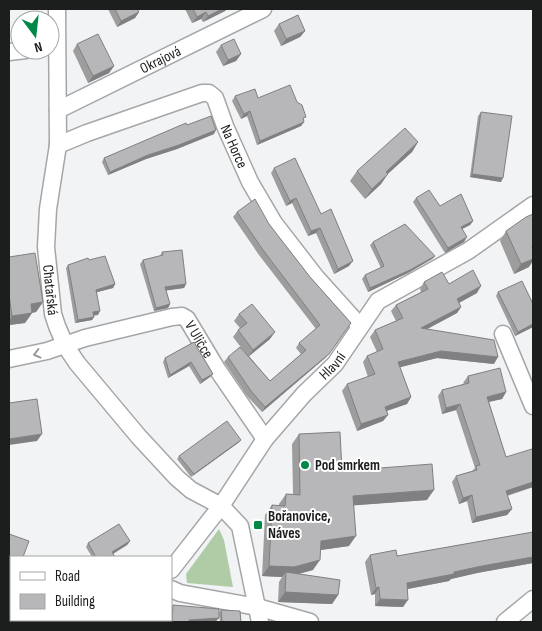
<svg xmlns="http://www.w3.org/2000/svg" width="542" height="631" viewBox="0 0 542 631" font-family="'Sofia Sans Condensed',sans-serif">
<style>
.green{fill:#b0cca7}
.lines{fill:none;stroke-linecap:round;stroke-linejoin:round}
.street-casing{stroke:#a5a6a8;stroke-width:19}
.street{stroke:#fff;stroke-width:16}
.wall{fill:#9d9d9e}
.shaded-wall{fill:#807f81}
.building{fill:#b7b6b8;stroke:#807f81}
.oneway{stroke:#999}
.poi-dot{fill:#008946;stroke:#fff;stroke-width:2}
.labels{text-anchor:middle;stroke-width:4;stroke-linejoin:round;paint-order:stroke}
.street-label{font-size:15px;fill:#1c1d1d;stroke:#fff}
.poi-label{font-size:15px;font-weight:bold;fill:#1c1d1d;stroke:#fff;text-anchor:start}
</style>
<rect width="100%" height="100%" fill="#f1f3f4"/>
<!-- green -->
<polygon class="green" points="219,529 224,540 233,587 187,583 186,574"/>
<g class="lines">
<defs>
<g id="street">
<path id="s1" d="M57 9 58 145 48 209 46 247 53 314 57 326 65 345 77 363 139 437 177 478 191 490 221 506 240 526 260 622"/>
<polyline points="9,52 26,50"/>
<path id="s2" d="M58 110 263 9"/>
<path id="s3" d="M58 145 87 133 202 93H209L215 98 225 126 250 182 274 223 315 276 360 326"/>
<polyline points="503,334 533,406"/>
<path id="s4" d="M9 359 47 351 85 338 172 317 182 316 187 319 217 369 265 439"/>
<path id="s5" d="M171 570 221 506 265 439 304 394 335 364 378 301 468 251 533 205"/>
<polyline points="171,589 180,593 257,607 310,622"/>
<polyline points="105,622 109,620"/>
<polyline points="505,622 533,599"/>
</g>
</defs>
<!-- street casing -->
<use href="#street" class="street-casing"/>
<!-- street -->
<use href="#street" class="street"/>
</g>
<!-- wall -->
<g class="wall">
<polygon points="108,9 137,9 139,12 135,18 117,27"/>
<polygon points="185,9 227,9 225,11 203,22 201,19 192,23"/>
<polygon points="279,24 305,31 300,37 281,46 274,31"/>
<polygon points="77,44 114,66 109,73 88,83 73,51"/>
<polygon points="221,45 241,54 236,61 223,66 216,52"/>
<polygon points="235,96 258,98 304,122 301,126 257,145 247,116 241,119 232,101"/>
<polygon points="481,112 501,182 470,177 478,116"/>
<polygon points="187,125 214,134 177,149 146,159 108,175 102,162 104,158"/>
<polygon points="418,142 412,152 387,174 381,184 365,199 350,181 357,171"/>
<polygon points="274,168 321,214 349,266 334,274 316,233 308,236 292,203 286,206 271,173"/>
<polygon points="416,198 440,206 473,221 470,225 462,229 464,242 445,253 413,202"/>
<polygon points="237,212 269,224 310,277 351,323 325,358 262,412 247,396 224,362 228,357 246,354 233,337 238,330 240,328 234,321 239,314 270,339 249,356 270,381 301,354 296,348 299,343 316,329 259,255 233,217"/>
<polygon points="506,231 529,267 514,274 500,241"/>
<polygon points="373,242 435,256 432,259 408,273 368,292 362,279 365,275 381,268 370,245"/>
<polygon points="162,252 186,284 184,288 166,290 170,304 168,308 154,311 140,264 143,260 160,256"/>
<polygon points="9,257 43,302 36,312 32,313 25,323 9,325"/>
<polygon points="89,260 115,284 113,288 97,292 98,315 94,315 94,317 92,320 75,323 66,268 68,265"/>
<polygon points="424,282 449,284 477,293 459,303 461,307 457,313 427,329 494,364 437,358 400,367 411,397 407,404 387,411 388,415 383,421 357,431 342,391 347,384 368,377 363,362 367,356 377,352 370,337 375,330 396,321 391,311 396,305 421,292 420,289"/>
<polygon points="498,292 533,327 515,336 496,296"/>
<polygon points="194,342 213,374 210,377 200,384 189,366 168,378 163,362 165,358"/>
<polygon points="468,376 506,392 502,399 489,402 506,457 533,452 533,487 507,496 512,509 507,515 472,523 467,501 459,504 452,482 456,476 472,471 475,468 456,410 442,414 438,396 442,390 464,384 463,383"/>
<polygon points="299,434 342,471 427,500 354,505 349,546 320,550 313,570 298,574 338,595 332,604 278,602 279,582 282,577 262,576 265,515 272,505 279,506 279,504 286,494 293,494 292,444"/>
<polygon points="241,440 238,443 191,477 177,459 179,456"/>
<polygon points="533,532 533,563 477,573 451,579 449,581 408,589 403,607 375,606 375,594 371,595 365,562 370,555 397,556"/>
<polygon points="130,541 127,545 113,554 115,557 92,557 86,547 88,543"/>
<polygon points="173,605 219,618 215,622 169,622 169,620 171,620 171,608"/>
<polygon points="221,610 241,622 220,622 219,613"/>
</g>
<!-- shaded-wall -->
<g class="shaded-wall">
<polygon points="222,9 227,9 225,11 203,22 208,16"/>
<polygon points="139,12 135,18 117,27 121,21"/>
<polygon points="206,12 201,19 192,23 197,17"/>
<polygon points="305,31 300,37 281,46 286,39"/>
<polygon points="241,54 236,61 223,66 228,60"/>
<polygon points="114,66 109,73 88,83 93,76"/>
<polygon points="250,111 247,116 241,119 244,114"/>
<polygon points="304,122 301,126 257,145 260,141"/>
<polygon points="216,130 214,134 177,149 146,159 108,175 110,172 148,155"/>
<polygon points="418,142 412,152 379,182 386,172"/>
<polygon points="388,174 381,184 365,199 372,189"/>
<polygon points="472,174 503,178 501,182 470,177"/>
<polygon points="296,198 292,203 286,206 290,201"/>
<polygon points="473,221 470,225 458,231 461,227"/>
<polygon points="320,228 316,233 308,236 311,231"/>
<polygon points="467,237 464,242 445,253 448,248"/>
<polygon points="435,256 432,259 408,273 368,292 370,288"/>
<polygon points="533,259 533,261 529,267 514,274 521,264"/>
<polygon points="353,261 349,266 334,274 338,269"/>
<polygon points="115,284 113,288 94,293 96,290"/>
<polygon points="186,284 184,288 163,291 165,287"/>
<polygon points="481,286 477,293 453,306 457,299"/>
<polygon points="43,302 36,312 24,314 31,304"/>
<polygon points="170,304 168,308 154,311 156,308"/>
<polygon points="461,307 457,313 416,335 421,328"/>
<polygon points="100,311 98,315 91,316 93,312"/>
<polygon points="32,313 25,323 9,325 9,321 12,316"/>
<polygon points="94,317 92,320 75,323 78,320"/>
<polygon points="351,323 325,358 262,412 265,407"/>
<polygon points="533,324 533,327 515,336 518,332"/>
<polygon points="275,332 270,339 248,357 253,350"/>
<polygon points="441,351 498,357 494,364 437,358 393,369 398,362"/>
<polygon points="191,362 189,366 168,378 170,375"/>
<polygon points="213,374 210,377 200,384 202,380"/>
<polygon points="506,392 502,399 483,403 487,397"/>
<polygon points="411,397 407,404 380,413 385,407"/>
<polygon points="460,404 456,410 442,414 446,408"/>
<polygon points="388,415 383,421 357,431 361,424"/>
<polygon points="42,434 37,441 9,445 9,439"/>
<polygon points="241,440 238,443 191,477 194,474"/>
<polygon points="533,482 533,487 501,497 506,491"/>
<polygon points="434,490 427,500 346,506 353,496"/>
<polygon points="472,495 467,501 459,504 463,498"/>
<polygon points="512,509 507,515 472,523 476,517"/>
<polygon points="356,536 349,546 314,551 321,541"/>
<polygon points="130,541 127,545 109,556 112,552"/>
<polygon points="533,557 533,563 477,573 451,579 449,581 402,590 407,583 482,566"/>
<polygon points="320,560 313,570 287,577 286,572 282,577 262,576 269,566"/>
<rect x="9" y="569" width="2" height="4"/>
<polygon points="379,587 375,594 371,595 376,588"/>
<polygon points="285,592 338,595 332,604 278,602"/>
<polygon points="380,599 408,600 403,607 375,606"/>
<polygon points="219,618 215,622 187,622 189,620"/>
</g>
<!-- building -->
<g class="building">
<polygon points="115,9 137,9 139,12 121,21"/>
<polygon points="193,9 222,9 208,16 206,12 197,17"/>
<polygon points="298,15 305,31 286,39 279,24"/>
<polygon points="98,34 114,66 93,76 77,44"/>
<polygon points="234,39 241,54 228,60 221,45"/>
<polygon points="290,85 297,102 302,105 306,117 303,118 304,122 260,141 250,111 244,114 235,96 255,89 258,98"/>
<polygon points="481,112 512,116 503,178 472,174"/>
<polygon points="211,116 216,130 179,145 148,155 110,172 104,158 186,123 187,125"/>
<polygon points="405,128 418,142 386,172 388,174 372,189 357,171"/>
<polygon points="295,158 321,214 331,209 353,261 338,269 320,228 311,231 296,198 290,201 274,168"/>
<polygon points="429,190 440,206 461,194 473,221 461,227 467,237 448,248 416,198"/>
<polygon points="255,199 269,224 310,277 351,323 329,354 265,407 251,391 228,357 240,347 270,381 306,350 299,343 320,325 263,250 237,212"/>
<polygon points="533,214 533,247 532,247 533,251 533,259 521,264 506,231 526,217"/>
<polygon points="405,224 435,256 410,270 370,288 365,275 384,266 373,242"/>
<polygon points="182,250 186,284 165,287 170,304 156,308 143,260 163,255 162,252"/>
<polygon points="35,253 43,302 31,304 32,313 12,316 9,295 9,257"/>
<polygon points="105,256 115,284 96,290 100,311 93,312 94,317 78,320 68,265 88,258 89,260"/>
<polygon points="473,270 481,286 457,299 461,307 421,328 494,340 498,357 441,351 398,362 411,397 385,407 388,415 361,424 347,384 375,374 367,356 383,349 375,330 403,318 396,305 428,289 424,282 442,272 449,284"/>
<polygon points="522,281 533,304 533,324 518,332 498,292"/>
<polygon points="252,304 275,332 253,350 238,330 247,323 239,314"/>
<polygon points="194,342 213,374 202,380 191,362 170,375 165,358"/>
<polygon points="500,368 506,392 487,397 506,457 532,449 533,452 533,482 506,491 512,509 476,517 472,495 463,498 456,476 477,470 476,466 480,465 460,404 446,408 442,390 469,383 468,376"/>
<polygon points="37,399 42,434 9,439 9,403"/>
<polygon points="227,421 241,440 194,474 179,456"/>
<polygon points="340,432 342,471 432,464 434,490 353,496 356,536 321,541 320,560 294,567 269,566 272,505 285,506 286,494 300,495 299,434"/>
<polygon points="119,524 130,541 112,552 115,557 96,557 88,543"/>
<polygon points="533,532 533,557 482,566 454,572 454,574 407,583 408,600 380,599 379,587 376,588 370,555 396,550 397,556"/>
<polygon points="9,534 29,541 23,557 11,557 11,569 9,569"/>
<polygon points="286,572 340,580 338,595 285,592"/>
<polygon points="173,605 219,609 219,618 189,620 189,622 172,622"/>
<polygon points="9,608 10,608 11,610 11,620 16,620 18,622 9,622"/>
<polygon points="221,610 240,611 241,622 222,622"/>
</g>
<!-- one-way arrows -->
<defs><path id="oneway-chevron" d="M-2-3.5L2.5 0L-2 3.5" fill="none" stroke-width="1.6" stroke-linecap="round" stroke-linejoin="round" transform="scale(1.25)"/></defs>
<use class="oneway" href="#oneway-chevron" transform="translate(37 354) rotate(166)"/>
<!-- markers -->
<g class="poi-dot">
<circle cx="305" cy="465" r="5"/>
<rect x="253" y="520" width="10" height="10" rx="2.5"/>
</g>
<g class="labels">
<!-- street labels -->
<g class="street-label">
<text dy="5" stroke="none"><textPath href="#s2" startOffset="114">Okrajová</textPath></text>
<text dy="5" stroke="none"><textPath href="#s3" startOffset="220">Na Horce</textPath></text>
<text dy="5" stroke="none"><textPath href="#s1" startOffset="282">Chatařská</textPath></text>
<text dy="5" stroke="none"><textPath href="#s4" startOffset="208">V Uličce</textPath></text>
<text dy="5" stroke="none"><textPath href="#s5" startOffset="261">Hlavní</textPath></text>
</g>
<!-- poi labels -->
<g class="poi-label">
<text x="315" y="470">Pod smrkem</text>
<text x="268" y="521">Bořanovice,<tspan x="268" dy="17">Náves</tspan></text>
</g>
</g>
<!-- border -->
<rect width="542" height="631" fill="none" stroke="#1c1d1d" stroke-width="20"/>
<!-- legend -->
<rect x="10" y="556" width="162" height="65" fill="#ffffff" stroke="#a4a5a5"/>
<rect x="20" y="572" width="25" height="8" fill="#ffffff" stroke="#a4a5a5"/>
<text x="55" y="581" font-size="15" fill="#1c1d1d">Road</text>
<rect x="20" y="594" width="25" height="15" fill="#b7b6b8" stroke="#a4a5a5"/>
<text x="55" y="606" font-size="15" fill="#1c1d1d">Building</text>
<!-- north arrow -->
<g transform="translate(35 35) rotate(165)"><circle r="24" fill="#ffffff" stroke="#a4a5a5"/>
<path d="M0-4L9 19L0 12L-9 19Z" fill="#008946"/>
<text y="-8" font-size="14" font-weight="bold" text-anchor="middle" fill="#1c1d1d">N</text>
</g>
</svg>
